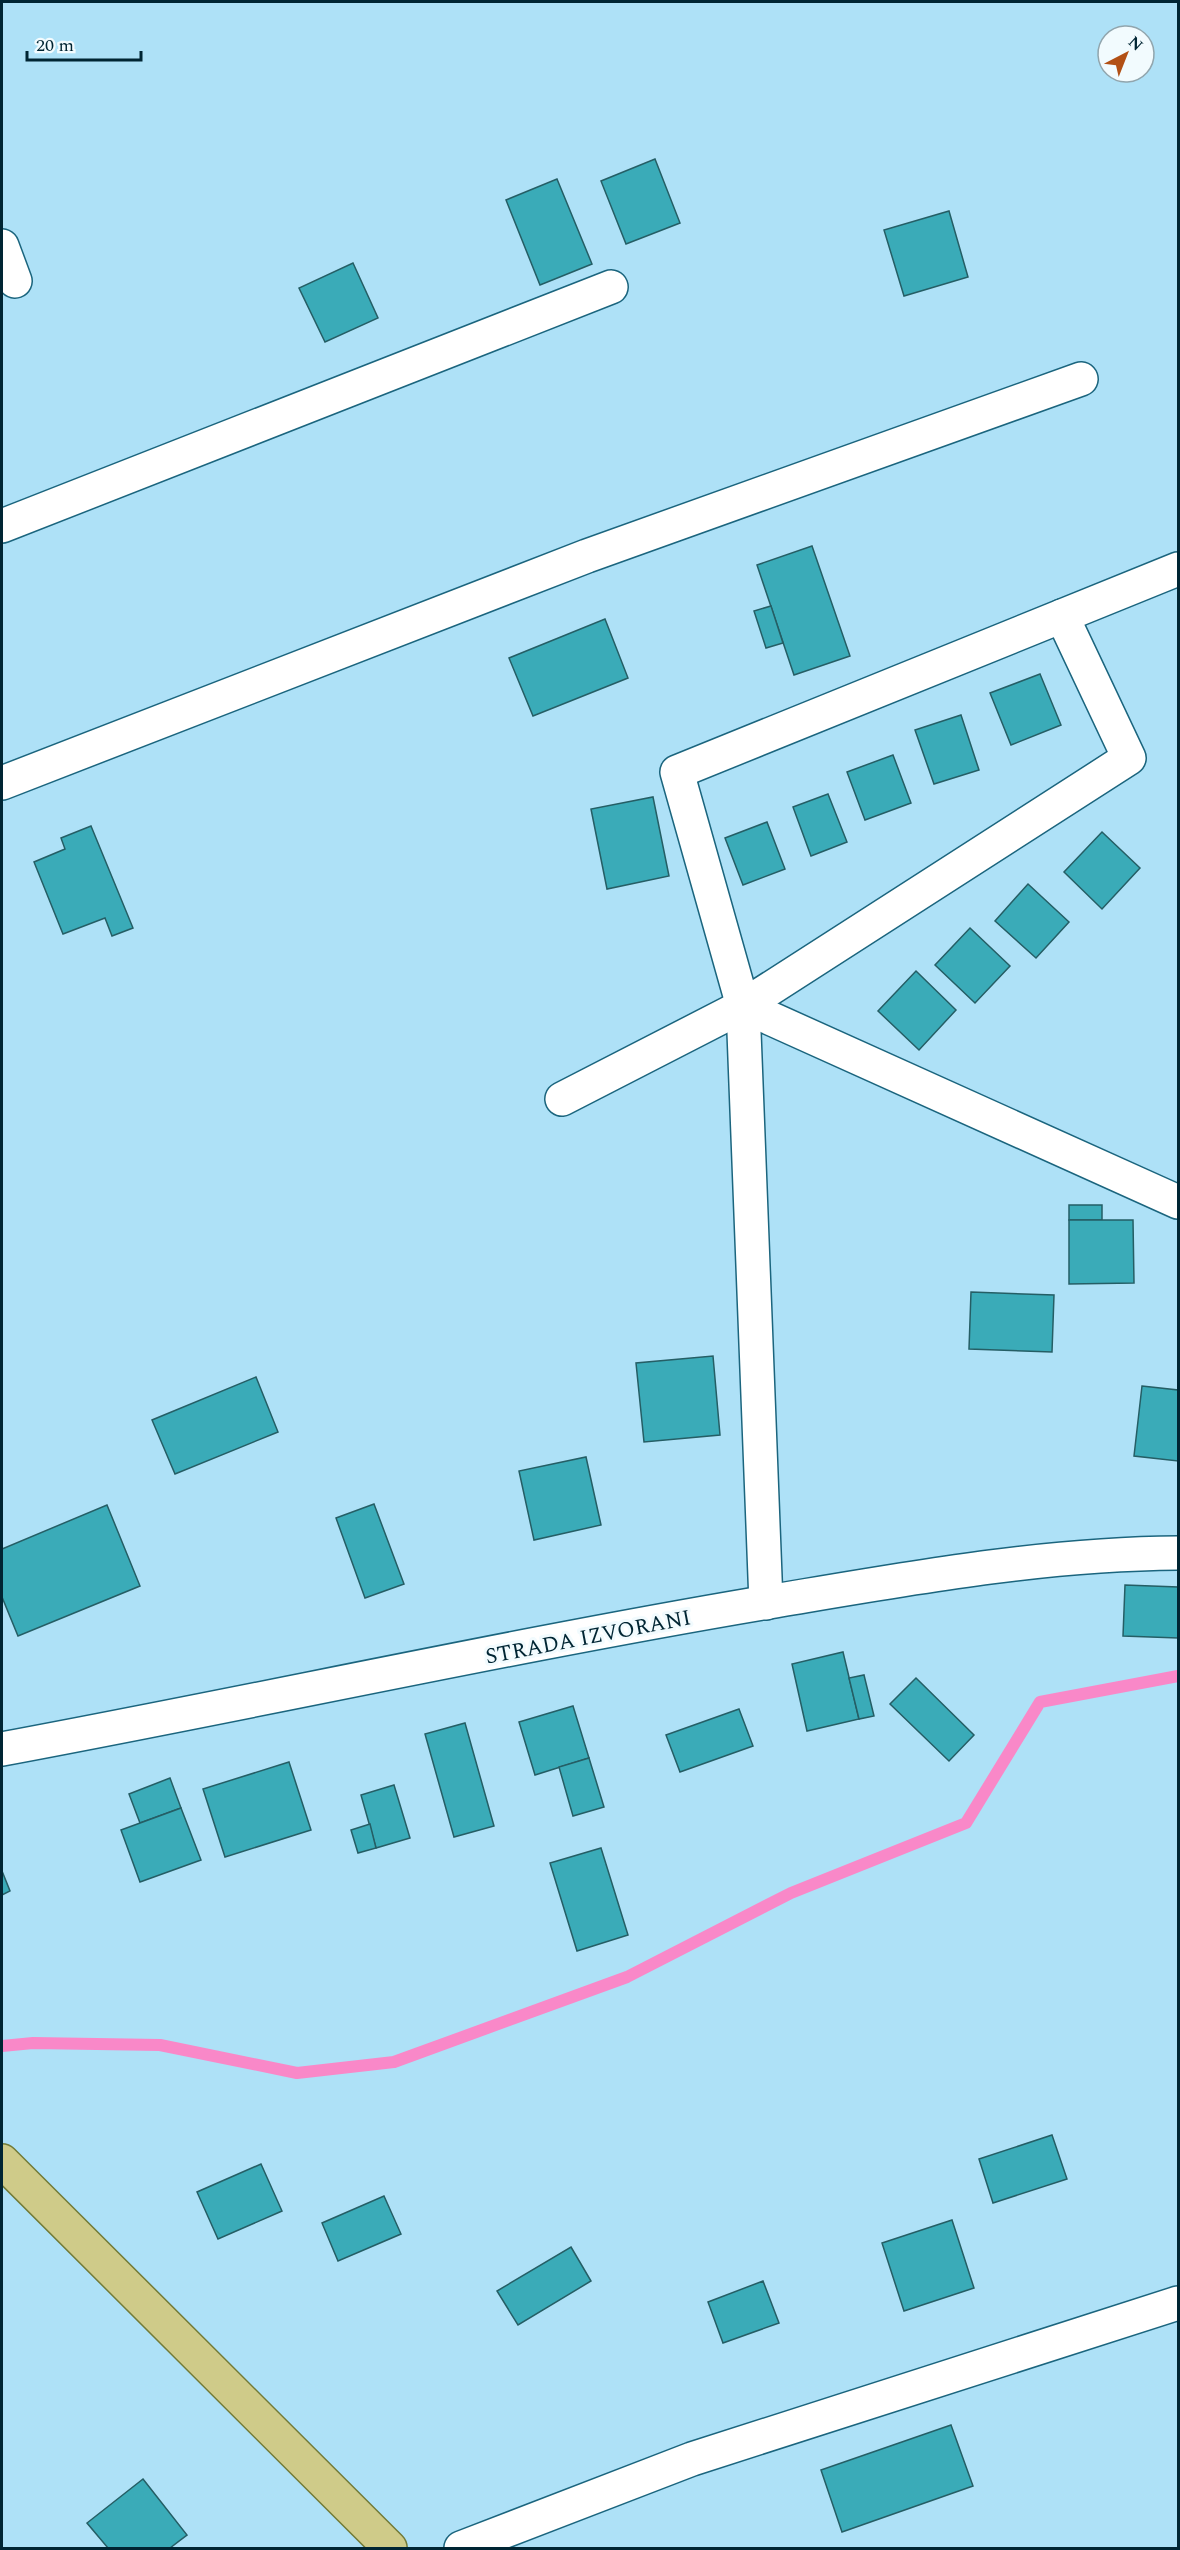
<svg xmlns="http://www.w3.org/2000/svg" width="1180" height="2550" viewBox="0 0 1180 2550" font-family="Spectral,serif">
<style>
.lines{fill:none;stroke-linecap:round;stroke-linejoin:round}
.stream{stroke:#f988c8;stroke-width:12}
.building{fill:#3aabb8;stroke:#255e65;stroke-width:1.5}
.street-casing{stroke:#1b657e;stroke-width:36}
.secondary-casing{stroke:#1b657e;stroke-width:36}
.primary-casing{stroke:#727b38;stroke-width:36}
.street{stroke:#fff;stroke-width:33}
.secondary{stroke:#fff;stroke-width:33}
.primary{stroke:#cfcb89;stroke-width:33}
.labels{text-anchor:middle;stroke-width:6;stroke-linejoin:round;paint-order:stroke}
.street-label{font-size:22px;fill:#002533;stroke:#f2fbfe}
</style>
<rect width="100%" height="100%" fill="#aee1f7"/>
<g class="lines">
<!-- stream -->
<polyline class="stream" points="2,2046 33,2043 160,2045 297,2073 394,2062 627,1977 791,1893 966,1823 1040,1702 1178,1676"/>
</g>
<!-- building -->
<g class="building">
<polygon points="655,159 680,223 626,244 601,181"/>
<polygon points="557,179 592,264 540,285 506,200"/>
<polygon points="949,211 968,277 904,296 884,230"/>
<polygon points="353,263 378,318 325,342 299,288"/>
<polygon points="812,546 850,656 794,675 757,565"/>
<polygon points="771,606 783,643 766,648 754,611"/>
<polygon points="605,619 628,678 533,716 509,658"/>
<polygon points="1040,674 1061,725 1011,745 990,693"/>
<polygon points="961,715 979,770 934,784 915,730"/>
<polygon points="893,755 911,803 865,820 847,772"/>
<polygon points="828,794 847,842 811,856 793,807"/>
<polygon points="653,797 669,876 607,889 591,809"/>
<polygon points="767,822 785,869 743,885 725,838"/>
<polygon points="91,826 133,928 112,936 105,918 63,934 34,862 65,849 61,838"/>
<polygon points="1102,832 1140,868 1102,909 1064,872"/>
<polygon points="1028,884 1069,922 1036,958 995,921"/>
<polygon points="970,928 1010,966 975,1003 935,965"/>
<polygon points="916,971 956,1010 919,1050 878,1011"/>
<rect x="1069" y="1205" width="33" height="15"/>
<polygon points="1069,1220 1133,1220 1134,1283 1069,1284"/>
<polygon points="971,1292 1054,1295 1052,1352 969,1349"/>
<polygon points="713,1356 720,1435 644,1442 636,1363"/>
<polygon points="256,1377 278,1432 175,1474 152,1420"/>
<polygon points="1142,1386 1178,1390 1178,1461 1134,1456"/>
<polygon points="586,1457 601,1525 534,1540 519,1471"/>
<polygon points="374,1504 404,1584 365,1598 336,1518"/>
<polygon points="107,1505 140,1586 18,1636 2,1597 2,1549"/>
<polygon points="1125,1585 1178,1587 1178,1638 1123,1636"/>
<polygon points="843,1652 859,1719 807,1731 792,1664"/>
<polygon points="864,1675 874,1716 859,1719 849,1678"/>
<polygon points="916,1678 974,1735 949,1761 890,1704"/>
<polygon points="573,1706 589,1758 535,1775 519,1722"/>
<polygon points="739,1709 753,1746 680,1772 666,1735"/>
<polygon points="465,1723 494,1826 454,1837 425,1734"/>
<polygon points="589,1758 604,1807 573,1816 559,1767"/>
<polygon points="289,1762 311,1830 225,1857 203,1789"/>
<polygon points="170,1778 181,1808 140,1823 129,1794"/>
<polygon points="394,1785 410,1838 376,1848 361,1795"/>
<polygon points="181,1808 201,1860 140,1882 121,1830"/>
<polygon points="370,1824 376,1848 358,1853 351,1830"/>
<polygon points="601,1848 628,1935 577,1951 550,1863"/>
<polygon points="2,1871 10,1891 2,1895"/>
<polygon points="1052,2135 1067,2179 993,2203 979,2159"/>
<polygon points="261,2164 282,2211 218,2239 197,2192"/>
<polygon points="384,2196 401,2234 338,2261 322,2223"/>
<polygon points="952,2220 974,2288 904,2311 882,2243"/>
<polygon points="571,2247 591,2281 518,2325 497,2291"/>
<polygon points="763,2281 779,2323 723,2343 708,2302"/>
<polygon points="951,2425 973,2486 842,2532 821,2470"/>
<polygon points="143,2479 187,2535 170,2548 108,2548 87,2523"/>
</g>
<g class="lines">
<defs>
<g id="street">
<polyline points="2,246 15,281"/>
<polyline points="2,526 611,287"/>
<polyline points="2,783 587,556 1081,379"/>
<polyline points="743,1006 1178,1202"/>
<polyline points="562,1099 743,1006 1129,758 1062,616"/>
<polyline points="766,1603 743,1006 677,772 1178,569"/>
<polyline points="461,2548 692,2459 1178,2303"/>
</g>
<path id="secondary" d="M2 1749C255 1702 508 1646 762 1603 900 1580 1038 1554 1178 1553"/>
<polyline id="primary" points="2,2161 390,2548"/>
</defs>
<!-- street casing -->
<use href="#street" class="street-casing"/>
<!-- secondary casing -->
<use href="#secondary" class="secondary-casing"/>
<!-- primary casing -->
<use href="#primary" class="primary-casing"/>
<!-- street -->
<use href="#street" class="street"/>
<!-- secondary -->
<use href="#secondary" class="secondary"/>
<!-- primary -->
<use href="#primary" class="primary"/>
</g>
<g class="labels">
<!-- street labels -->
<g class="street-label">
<text transform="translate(588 1636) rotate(-11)" y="8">STRADA IZVORANI</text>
</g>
</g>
<!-- border -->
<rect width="1180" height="2550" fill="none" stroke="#002533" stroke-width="6"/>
<!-- north arrow -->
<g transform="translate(1126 54) rotate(42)"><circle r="28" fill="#f2fbfe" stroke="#91a5ad" stroke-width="1.5"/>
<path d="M0-4.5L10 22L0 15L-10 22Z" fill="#b25015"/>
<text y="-9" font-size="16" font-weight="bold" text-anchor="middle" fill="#002533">N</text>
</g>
<!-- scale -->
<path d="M27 51v9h114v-9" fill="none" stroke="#002533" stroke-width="3"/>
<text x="36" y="51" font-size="18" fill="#002533" stroke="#f2fbfe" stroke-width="4.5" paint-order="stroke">20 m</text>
</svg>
